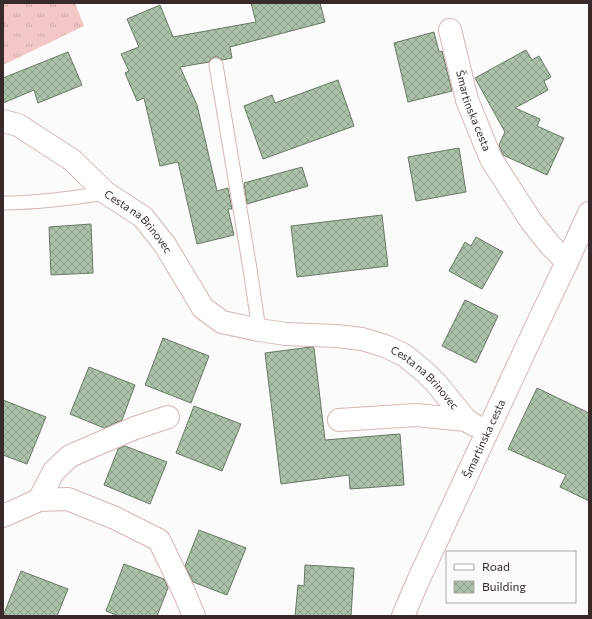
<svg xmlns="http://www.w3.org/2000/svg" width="592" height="619" viewBox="0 0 592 619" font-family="Commissioner,sans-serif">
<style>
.grass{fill:url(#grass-tufts)}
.building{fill:url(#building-cross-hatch);stroke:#677a64}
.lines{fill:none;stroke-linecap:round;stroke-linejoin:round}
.lane-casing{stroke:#d8b5b4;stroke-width:15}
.street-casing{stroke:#d8b5b4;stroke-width:24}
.secondary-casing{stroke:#d8b5b4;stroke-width:24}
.lane{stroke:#fff;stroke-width:13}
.street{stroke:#fff;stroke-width:22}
.secondary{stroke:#fff;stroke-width:22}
.labels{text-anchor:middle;stroke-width:3;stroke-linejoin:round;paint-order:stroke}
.street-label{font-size:11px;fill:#382a2a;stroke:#fbfbfb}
</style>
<defs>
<pattern id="grass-tufts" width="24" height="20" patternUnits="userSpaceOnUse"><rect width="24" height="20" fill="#f2c7c6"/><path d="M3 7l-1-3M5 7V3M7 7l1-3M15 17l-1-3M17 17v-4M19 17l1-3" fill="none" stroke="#d0abaa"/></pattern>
<pattern id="building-cross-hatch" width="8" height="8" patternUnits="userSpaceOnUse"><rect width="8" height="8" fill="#acc1a9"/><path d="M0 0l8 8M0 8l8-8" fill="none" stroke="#8d9d8a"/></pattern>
</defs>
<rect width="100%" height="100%" fill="#fbfbfb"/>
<!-- grass -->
<polygon class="grass" points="3,3 75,3 84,26 3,65"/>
<!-- building -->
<g class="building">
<polygon points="251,3 320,3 325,22 230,47 232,58 222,60 218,57 214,57 211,59 209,62 180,67 197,105 217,191 228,188 232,209 228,209 234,235 197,244 178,162 160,166 144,98 137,101 125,73 129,71 121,54 139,47 127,19 160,5 173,37 256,22"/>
<polygon points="434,32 439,52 442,51 452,91 408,102 394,43"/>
<polygon points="526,50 532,60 539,56 551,77 544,81 548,90 515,108 540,119 537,126 564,138 547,175 503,155 499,145 505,132 475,78"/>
<polygon points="68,52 82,85 38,103 34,90 3,103 3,78"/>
<polygon points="338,80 354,126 263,159 244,106 272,95 275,103"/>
<polygon points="459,148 466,192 416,201 408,157"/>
<polygon points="302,167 308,186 247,204 244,183"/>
<polygon points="382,215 388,266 297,277 291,226"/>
<polygon points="91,224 93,273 51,275 49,227"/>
<polygon points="476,237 503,252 482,289 449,271 465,242 471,246"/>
<polygon points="465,300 498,316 476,363 442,346"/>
<polygon points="163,338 209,356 191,403 145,385"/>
<polygon points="311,347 314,348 325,440 400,434 404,485 350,489 349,475 281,484 265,353"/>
<polygon points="89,367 135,385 122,420 104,428 70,414"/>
<polygon points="537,388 589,413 589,501 560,487 566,475 508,449"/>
<polygon points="3,400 46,417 27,464 3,455"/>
<polygon points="194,406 241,424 222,471 176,453"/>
<polygon points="125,446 167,462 150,504 104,485 118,449"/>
<polygon points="199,530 246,548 227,595 193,582 185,566"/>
<polygon points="124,564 164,579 168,588 157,616 119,616 106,611"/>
<polygon points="305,565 354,568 351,616 295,616 298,585 304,586"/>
<polygon points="21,571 68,589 57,616 3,616"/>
</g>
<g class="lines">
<defs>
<g id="lane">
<polyline points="216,65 250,269 259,330"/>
<path d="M3 203C37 203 72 198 106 193"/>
</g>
<g id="street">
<path id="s1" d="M450 30 467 100 491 159 531 221 550 245 567 262"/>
<path id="s2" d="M3 121 18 125 72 160 106 193 143 217 165 245 203 308 222 322 259 330 286 334 337 336 362 339 385 346 404 355 425 372 436 383 466 420"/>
<polyline points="339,420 416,415 466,420 474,425"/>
<polyline points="39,500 54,471 70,456 135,428 168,417"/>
<polyline points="3,516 39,500 68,499 115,518 159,540 184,592 194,616"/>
</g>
<g id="secondary">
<path id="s3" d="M403 616 417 583 535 329 567 262 589 213"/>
</g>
</defs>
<!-- lane casing -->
<use href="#lane" class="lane-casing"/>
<!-- street casing -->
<use href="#street" class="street-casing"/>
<!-- secondary casing -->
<use href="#secondary" class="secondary-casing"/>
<!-- lane -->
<use href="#lane" class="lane"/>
<!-- street -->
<use href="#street" class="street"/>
<!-- secondary -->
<use href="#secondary" class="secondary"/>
</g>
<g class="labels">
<!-- street labels -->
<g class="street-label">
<text dy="4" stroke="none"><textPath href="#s1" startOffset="84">Šmartinska cesta</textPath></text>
<text dy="4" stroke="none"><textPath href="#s2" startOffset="171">Cesta na Brinovec</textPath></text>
<text dy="4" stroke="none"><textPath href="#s2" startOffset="521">Cesta na Brinovec</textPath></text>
<text dy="4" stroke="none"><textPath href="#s3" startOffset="195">Šmartinska cesta</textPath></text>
</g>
</g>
<!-- border -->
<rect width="592" height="619" fill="none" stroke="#382a2a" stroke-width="8"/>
<!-- legend -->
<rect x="446" y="551" width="130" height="52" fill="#fbfbfb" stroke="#ada7a7"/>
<rect x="454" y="564" width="20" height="6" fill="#ffffff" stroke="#ada7a7"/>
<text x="482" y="571" font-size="12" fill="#382a2a">Road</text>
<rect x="454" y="581" width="20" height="12" fill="url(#building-cross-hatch)" stroke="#ada7a7"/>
<text x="482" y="591" font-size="12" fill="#382a2a">Building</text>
</svg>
